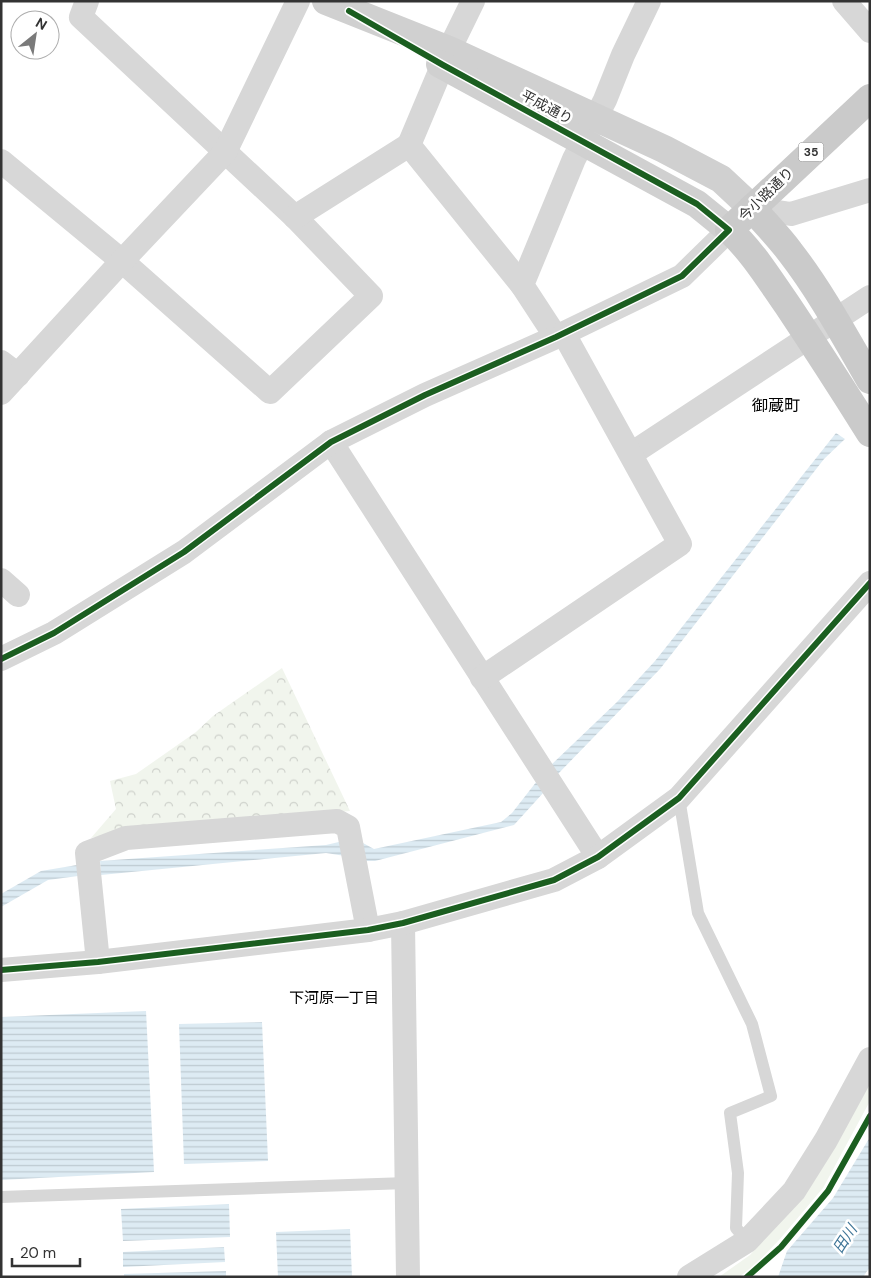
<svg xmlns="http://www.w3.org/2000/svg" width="871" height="1278" viewBox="0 0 871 1278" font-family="'DM Sans','Noto Sans JP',sans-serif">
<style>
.grass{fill:#f1f5ed}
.park{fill:url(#park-crowns)}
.water{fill:url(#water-rules)}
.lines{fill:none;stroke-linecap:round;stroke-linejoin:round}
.lane{stroke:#d7d7d7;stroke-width:12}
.street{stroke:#d7d7d7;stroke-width:24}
.secondary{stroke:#d0d0d0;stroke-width:28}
.primary{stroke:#cacaca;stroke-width:28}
.cycleway-casing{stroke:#fff;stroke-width:9}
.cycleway{stroke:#1b5e20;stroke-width:6}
.labels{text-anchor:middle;stroke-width:5;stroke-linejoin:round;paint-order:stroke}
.shield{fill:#fff;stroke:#707070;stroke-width:1}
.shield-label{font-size:12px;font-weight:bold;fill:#333}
.street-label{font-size:14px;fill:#333;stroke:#fff}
.neighbourhood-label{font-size:15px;fill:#000;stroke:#fff}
.water-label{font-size:15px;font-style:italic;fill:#3f7597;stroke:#fff}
.quarter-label{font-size:16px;fill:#000;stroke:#fff}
</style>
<defs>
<pattern id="park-crowns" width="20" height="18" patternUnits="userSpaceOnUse" patternTransform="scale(1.25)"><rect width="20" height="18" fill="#f1f5ed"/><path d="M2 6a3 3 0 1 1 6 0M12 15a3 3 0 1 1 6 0" fill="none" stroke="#cfd2cc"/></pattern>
<pattern id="water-rules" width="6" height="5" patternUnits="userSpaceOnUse" patternTransform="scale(1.25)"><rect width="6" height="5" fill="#ddebf3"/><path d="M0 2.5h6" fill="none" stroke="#becad1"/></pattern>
</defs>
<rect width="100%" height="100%" fill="#fff"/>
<!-- grass -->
<polygon class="grass" points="870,1076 870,1101 823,1188 780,1239 755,1265 739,1277 719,1277 750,1255 788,1213"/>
<!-- park -->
<polygon class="park" points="282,668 350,811 128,830 91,838 116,809 110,781 136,774 196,732 213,716"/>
<!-- water -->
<g class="water">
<polygon points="836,433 845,439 824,459 660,669 556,776 550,766 617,702 655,661"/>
<polygon points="537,781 544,792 514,825 375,861 366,861 363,843 374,849 501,822 512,813"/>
<polygon points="343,841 345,856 326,853 101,875 100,861 326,845"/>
<polygon points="77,865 78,876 48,880 1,907 1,894 41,871"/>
<polygon points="146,1011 154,1172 1,1180 1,1017"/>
<polygon points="262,1022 268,1161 184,1164 179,1024"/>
<polygon points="870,1137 870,1267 863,1277 778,1277 787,1251 833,1198"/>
<polygon points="229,1204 230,1237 123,1241 121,1209"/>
<polygon points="350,1229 352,1277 278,1277 276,1232"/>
<polygon points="224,1247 225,1262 123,1267 123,1252"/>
<polygon points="226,1271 226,1277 124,1277 124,1274"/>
</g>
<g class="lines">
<!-- lane -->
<g class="lane">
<polyline points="679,798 698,913 752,1024 771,1096 730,1113 738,1173 736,1228 747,1241"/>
<polyline points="1,1197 407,1183"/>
</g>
<!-- street -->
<g class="street">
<polyline points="844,1 870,31"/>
<polyline points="409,145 449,50 473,1"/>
<polyline points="1,161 122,261 270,392 371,296 295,217 81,17 87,1"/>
<polyline points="752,208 791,214 870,190"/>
<polyline points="295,217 409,145 522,285"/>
<polyline points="556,337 522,285 574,159 605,100 623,55 649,1"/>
<polyline points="1,362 18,375"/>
<polyline points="1,393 122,261 225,152 298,1"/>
<polyline points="331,442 598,857"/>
<polyline points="631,454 870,297"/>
<polyline points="1,580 18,595"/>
<polyline points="1,659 54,633 184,552 331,442 425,395 556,337 682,276 729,230"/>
<polyline points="482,678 680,544 564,334"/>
<polyline points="403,923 408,1277"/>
<polyline points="98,962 87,853 126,838 337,821 348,827 368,930"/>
<polyline points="1,970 98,962 368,930 403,923 554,880 598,857 679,798 870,583"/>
<polyline points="689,1277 747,1241 794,1191 826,1140 870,1059"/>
</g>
<!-- secondary -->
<g class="secondary">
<polyline points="326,1 449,50 664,149 721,179 752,208"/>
<polyline points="440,64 697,204 729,230"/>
</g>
<!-- primary -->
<g class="primary">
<path d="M870 98 729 230C753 252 769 279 788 306 816 348 843 390 870 433"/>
<path d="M752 208C765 223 779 237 790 252 821 292 845 337 870 380"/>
</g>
<defs>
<g id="cycleway">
<polyline points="1,659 54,633 184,552 331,442 425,395 556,337 682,276 729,230 697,204 443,65 349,11"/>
<polyline points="1,970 98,962 368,930 403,923 554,880 598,857 679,798 870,583"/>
<polyline points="747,1277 781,1247 828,1191 870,1116"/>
</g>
</defs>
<!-- cycleway casing -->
<use href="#cycleway" class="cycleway-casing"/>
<!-- cycleway -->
<use href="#cycleway" class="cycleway"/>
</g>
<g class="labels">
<!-- shield labels -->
<rect class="shield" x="798.5" y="142.5" width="25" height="19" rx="4"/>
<g class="shield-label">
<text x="811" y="156">35</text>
</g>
<!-- street labels -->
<g class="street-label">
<text transform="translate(547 107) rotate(28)" y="5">平成通り</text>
<text transform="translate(766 194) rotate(-44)" y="5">今小路通り</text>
</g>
<!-- neighbourhood labels -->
<g class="neighbourhood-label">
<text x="334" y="1003">下河原一丁目</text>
</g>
<!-- water labels -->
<g class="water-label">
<text transform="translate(845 1239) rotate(-57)" y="5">田川</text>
</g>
<!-- quarter labels -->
<g class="quarter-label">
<text x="776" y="411">御蔵町</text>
</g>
</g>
<!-- border -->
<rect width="871" height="1278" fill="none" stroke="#333333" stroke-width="5"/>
<!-- north arrow -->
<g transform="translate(35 35) rotate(30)"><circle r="24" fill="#ffffff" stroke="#adadad"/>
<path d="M0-4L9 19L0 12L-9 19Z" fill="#7a7a7a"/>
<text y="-8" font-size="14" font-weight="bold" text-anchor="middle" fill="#333333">N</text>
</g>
<!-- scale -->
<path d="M12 1258v8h68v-8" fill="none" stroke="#333333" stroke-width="2.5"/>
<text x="20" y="1258" font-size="15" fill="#333333" stroke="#ffffff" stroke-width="4" paint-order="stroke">20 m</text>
</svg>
